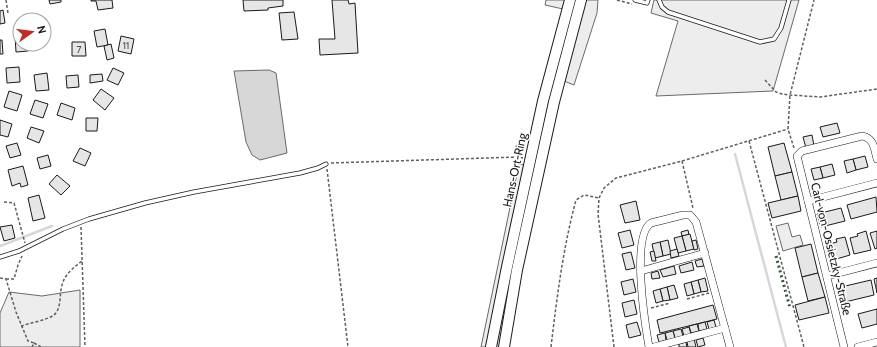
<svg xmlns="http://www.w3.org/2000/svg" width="877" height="347" viewBox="0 0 877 347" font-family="Cabin,sans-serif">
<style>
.built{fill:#ededed;stroke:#6a6a6a}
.water{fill:#d7d7d7;stroke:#6a6a6a}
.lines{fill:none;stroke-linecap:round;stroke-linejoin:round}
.stream{stroke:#d7d7d7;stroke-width:2.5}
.building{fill:#e6e6e6;stroke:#1a1a1a}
.service-casing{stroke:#1a1a1a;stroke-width:5}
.minor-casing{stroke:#1a1a1a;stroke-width:8}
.secondary-casing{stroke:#1a1a1a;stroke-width:12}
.path{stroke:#5f5f5f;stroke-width:1.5;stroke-dasharray:3 2;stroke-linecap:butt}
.service{stroke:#fff;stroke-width:3.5}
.minor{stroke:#fff;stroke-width:7}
.secondary{stroke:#fff;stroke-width:10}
.hedge{stroke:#2b5a34;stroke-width:3;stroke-dasharray:2 3;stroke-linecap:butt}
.labels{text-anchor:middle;stroke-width:3;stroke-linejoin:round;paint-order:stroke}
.number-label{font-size:10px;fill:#4d4d4d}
.street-label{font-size:12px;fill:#1a1a1a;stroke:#fff}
</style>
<rect width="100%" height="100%" fill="#fff"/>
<!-- built -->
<g class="built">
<polygon points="546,0 566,0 563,9 545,5"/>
<polygon points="586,0 598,0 597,13 574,85 564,81"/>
<polygon points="654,0 799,0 773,91 656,96 678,21 651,13"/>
<polygon points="519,164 524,165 487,347 481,347"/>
<polygon points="788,223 792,237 800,235 803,245 783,251 776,226"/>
<polygon points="80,290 80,347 0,347 0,313 9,292 42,296"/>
</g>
<!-- water -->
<polygon class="water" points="269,70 276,73 287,153 260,160 252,155 246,142 234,71"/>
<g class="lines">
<!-- stream -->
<g class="stream">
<polyline points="735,154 786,347"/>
<polyline points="0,246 52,226"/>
</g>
</g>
<!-- building -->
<g class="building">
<polygon points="49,0 61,0 61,2 50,4"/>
<polygon points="91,0 112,0 113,8 98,10 96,1 91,1"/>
<polygon points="243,0 283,0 283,6 268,8 268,10 244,11"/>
<polygon points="332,0 348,0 349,4 355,3 358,53 320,55 319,39 335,39"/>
<polygon points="3,10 5,23 0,24 0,11"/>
<polygon points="294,12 298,39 282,40 279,13"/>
<polygon points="105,29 108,45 97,47 94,31"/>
<polygon points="15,36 20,36 20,44 27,44 28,51 16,52"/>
<polygon points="121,36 134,39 131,54 118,51"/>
<polygon points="0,40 2,40 3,54 0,54"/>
<polygon points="72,42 85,42 86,56 72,56"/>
<polygon points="111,44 114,58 107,60 104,46"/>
<polygon points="19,67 20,82 7,83 6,68"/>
<polygon points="113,68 124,73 118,85 107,80"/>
<polygon points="47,73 49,90 36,91 34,75"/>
<polygon points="102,74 103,81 90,83 90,75"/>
<polygon points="78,75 79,87 67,88 66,76"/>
<polygon points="101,89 114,98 105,110 93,100"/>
<polygon points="9,91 22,95 17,111 4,107"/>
<polygon points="35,100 48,104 43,118 30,114"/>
<polygon points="61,103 75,108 72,120 57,115"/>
<polygon points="86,118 98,118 97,131 86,131"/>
<polygon points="0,120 12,124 8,137 0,135"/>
<polygon points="837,123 840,133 823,137 820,127"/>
<polygon points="31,127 44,131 39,143 27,138"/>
<polygon points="812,135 814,146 806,148 803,137"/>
<polygon points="17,143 21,155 10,158 6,146"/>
<polygon points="784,143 792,172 775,176 768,147"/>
<polygon points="80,148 91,153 85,166 73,161"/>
<polygon points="48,155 51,166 40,169 37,158"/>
<polygon points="865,156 868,167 856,170 853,159"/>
<polygon points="853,159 856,170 847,173 844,161"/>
<polygon points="832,164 835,175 823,178 820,167"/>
<polygon points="23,166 28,185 21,187 20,183 12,186 8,170"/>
<polygon points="820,167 823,178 814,180 811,169"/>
<polygon points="792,172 798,196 781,200 775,176"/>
<polygon points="57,175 70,186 61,195 49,184"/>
<polygon points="39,195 45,218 33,221 28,198"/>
<polygon points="798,196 801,211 772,218 768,203"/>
<polygon points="876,197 877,212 851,219 847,205"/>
<polygon points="636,201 640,220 625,223 620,205"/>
<polygon points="841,208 845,221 821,227 817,214"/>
<polygon points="12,225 15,238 4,241 0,227"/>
<polygon points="630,230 634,245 622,248 618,233"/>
<polygon points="688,230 689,235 682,236 681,232"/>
<polygon points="866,231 871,250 854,254 850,238 858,236 857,234"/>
<polygon points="877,231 877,248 875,249 870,233"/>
<polygon points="690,234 694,249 686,251 682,236"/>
<polygon points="682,236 686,251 678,253 674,238"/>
<polygon points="845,237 850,255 833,260 829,244 837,242 836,239"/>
<polygon points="668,240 671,254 663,256 660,242"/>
<polygon points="696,240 698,249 694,250 692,241"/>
<polygon points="660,242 663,256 655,258 652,244"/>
<polygon points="811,244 818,273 802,277 795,248"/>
<polygon points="677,249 679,256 671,258 670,251"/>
<polygon points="654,251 656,261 652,261 650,252"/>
<polygon points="631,252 635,268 626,270 622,254"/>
<polygon points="702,259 704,266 697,267 695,261"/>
<polygon points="692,262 694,270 681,273 679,266"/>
<polygon points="674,266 676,274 663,277 660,270"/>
<polygon points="658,271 660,278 652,279 651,273"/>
<polygon points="818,273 825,297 808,301 802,277"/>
<polygon points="705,278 708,291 701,292 698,280"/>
<polygon points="877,278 877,293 874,279"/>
<polygon points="633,279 636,292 624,295 621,282"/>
<polygon points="698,280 701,292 694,294 691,282"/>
<polygon points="871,280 874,295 845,302 841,287"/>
<polygon points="691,282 694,294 687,296 684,284"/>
<polygon points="674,285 678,298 670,300 667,287"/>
<polygon points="667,287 670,300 663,301 660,289"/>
<polygon points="660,289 663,301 656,303 653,291"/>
<polygon points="825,297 829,313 799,320 795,305"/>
<polygon points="634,300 637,314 625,317 622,303"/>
<polygon points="713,305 717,319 660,333 657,320"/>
<polygon points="877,309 877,324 862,328 858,314"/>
<polygon points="714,320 716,327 709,329 707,322"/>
<polygon points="637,322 641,335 629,338 626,325"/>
<polygon points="705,322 707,329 699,331 698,324"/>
<polygon points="697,324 699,331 691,333 689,326"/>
<polygon points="689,327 691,334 684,336 682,329"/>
<polygon points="681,329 683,336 675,338 673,331"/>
<polygon points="673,331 675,338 667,340 665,333"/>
<polygon points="665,333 666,340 659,342 657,335"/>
<polygon points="703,338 705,345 698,347 696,340"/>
<polygon points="694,339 696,347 688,347 687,342"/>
<polygon points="686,342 687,347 679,347 679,344"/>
</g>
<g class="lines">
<defs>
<g id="service">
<polyline points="635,0 647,3 648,0"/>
<polyline points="659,0 662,7 668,12 760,42 774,39 781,28 789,0"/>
<polyline points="0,257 19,251 63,229 89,219 145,203 194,192 300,173 318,168 326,164"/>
</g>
<g id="minor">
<polyline points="808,201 877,183"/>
<polyline points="641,271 705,253"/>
<polyline points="827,276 877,263"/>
<path d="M649 347C645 324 631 236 651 223L683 215H690L696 222 730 347"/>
<polyline points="654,347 725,328"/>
<path d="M844 347 797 156 802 151 862 136C874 138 874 148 877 159"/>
<polyline points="858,347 877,342"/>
</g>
<g id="secondary">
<polyline points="491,347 507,267 543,101 570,0"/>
<polyline points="504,347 517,270 554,102 581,0"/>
</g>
</defs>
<!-- service casing -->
<use href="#service" class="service-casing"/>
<!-- minor casing -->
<use href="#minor" class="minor-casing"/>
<!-- secondary casing -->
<use href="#secondary" class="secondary-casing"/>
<!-- path -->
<g class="path">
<polyline points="6,0 8,13"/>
<polyline points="617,0 632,4"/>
<polyline points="765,80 776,92 782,94 790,95 820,97 877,89"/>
<polyline points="749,141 804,347"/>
<polyline points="794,148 788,129 790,95 814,0"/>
<polyline points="682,161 693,208"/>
<polyline points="331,163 518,157 523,158"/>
<polyline points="327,169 348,347"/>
<polyline points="4,202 14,203 25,243"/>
<polyline points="81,227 85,347"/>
<polyline points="0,278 6,279 16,312 28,341 34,343 32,347"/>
<polyline points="6,279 14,279 18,265 22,256"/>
<polyline points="687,299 709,293"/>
<polyline points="651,308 670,303"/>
<path d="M21 326C30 323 47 320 54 315 62 308 59 294 62 285 65 274 73 268 82 261"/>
<polyline points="34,343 41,347"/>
<path d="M551 347C557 297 563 248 576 200L584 195 599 198"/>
<polyline points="614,347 598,214 599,198 604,188 616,178 682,161 788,129"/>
</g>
<!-- service -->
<use href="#service" class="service"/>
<!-- minor -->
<use href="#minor" class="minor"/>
<!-- secondary -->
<use href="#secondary" class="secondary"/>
<!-- hedge -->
<polyline class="hedge" points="776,256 790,308"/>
</g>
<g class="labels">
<!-- number labels -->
<g class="number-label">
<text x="126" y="49">11</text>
<text x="79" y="53">7</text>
</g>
<!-- street labels -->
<g class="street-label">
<text transform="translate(515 170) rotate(-78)" y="4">Hans-Ort-Ring</text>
<text transform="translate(831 249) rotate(76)" y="4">Carl-von-Ossietzky-Straße</text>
</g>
</g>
<!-- north arrow -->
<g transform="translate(32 32) rotate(76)"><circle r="19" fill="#ffffff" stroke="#a3a3a3"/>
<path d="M0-3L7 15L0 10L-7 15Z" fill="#c62828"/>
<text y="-6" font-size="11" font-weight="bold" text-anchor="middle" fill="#1a1a1a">N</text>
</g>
</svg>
